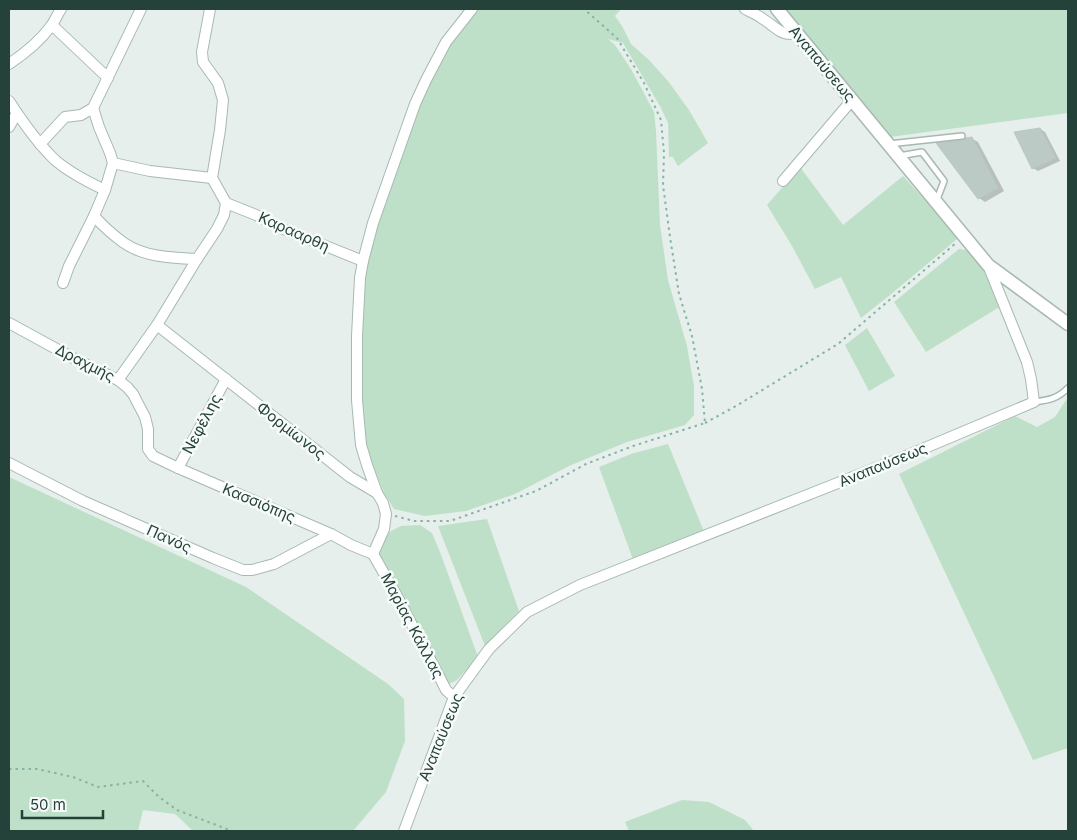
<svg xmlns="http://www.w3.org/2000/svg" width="1077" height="840" viewBox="0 0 1077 840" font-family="Inter,sans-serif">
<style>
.green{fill:#bfe0c8}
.shadow{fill:#0003}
.building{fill:#bbcac4;stroke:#b8c9c2}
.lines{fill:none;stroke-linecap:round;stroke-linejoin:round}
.service-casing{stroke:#a8b8b2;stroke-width:8}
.minor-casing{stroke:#a8b8b2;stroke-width:12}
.tertiary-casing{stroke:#a8b8b2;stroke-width:15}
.path{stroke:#86b3a5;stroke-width:2;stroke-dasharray:2.5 4;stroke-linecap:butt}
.service{stroke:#fff;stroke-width:5}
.minor{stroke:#fff;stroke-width:10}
.tertiary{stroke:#fff;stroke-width:12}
.labels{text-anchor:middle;stroke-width:5;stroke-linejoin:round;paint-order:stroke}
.street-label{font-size:15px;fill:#24423a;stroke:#f7fbf9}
</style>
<rect width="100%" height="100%" fill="#e6efeb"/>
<!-- green -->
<g class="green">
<polygon points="477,9 621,9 615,16 622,26 631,44 649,60 668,81 689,110 708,143 678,166 672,156 669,158 668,123 661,108 623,43 608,39 615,45 631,69 654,112 656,131 660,225 668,280 687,346 694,386 694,415 685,425 627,442 569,466 515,494 466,511 425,516 394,509 384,493 365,446 361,377 364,279 375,228 420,102 450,43"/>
<polygon points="782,9 1068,9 1068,113 890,137"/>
<polygon points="800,167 843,225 903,176 943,220 957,239 890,295 861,318 841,277 815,289 792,246 767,205"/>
<polygon points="959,249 966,250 983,266 1001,306 926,352 894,302"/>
<polygon points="867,328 895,376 869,391 845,345"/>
<polygon points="1068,397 1068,748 1033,760 899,474 1015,416 1037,427 1055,417"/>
<polygon points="668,444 705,534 634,562 599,467 631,454"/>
<polygon points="9,477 246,587 388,684 404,699 405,741 386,792 353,831 192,831 192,830 175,814 143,810 138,831 9,831"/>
<polygon points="487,519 519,611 485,646 438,526"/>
<polygon points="420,525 432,533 440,552 478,657 457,680 449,684 443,680 382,561 379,551 384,538 391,531 401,526"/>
<polygon points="682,800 709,802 745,820 754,831 629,831 625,822"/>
</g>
<!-- shadow -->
<g class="shadow">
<polygon points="1040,129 1045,132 1060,161 1038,171 1033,168 1016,133"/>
<polygon points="971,138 978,142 1004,191 985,202 979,198 963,142"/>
</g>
<!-- building -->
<g class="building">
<polygon points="1040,128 1056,158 1032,169 1014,132"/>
<polygon points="972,137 998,188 978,199 936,143 962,140 966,138"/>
</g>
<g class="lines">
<defs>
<g id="service">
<polyline points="889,144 962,136"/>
<polyline points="899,156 922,152 944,181 936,202"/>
<path d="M1034 402C1049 400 1057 399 1068 388"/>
</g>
<g id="minor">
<path d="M745 9C751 12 758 15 763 19 776 27 781 37 797 33"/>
<polyline points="52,25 108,78"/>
<path d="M9 64C24 54 40 41 51 26 55 21 57 15 61 9"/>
<path d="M9 101C22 121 37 143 55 160 70 173 88 182 105 190"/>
<polyline points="9,127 17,113"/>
<polyline points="40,144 65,117 81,115 93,108"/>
<polyline points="113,163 150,171 212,178"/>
<polyline points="783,181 852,100"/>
<polyline points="226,203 256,215 281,228 363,261"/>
<path d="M94 216C103 226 113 235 124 243 144 257 173 258 197 259"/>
<polyline points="63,283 69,266 94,216 105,190 113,163 110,153 99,127 93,108 141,9"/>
<polyline points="9,323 73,358 118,380 127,387 133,394 145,417 148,429 148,449 153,456 178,468 331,534 351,545 373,554"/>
<polyline points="157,325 350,477 377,493 383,503 386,514 384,529 373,554"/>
<polyline points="118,380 157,325 197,259 217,229 224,215 226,203 212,178 220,130 223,100 218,83 203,62 202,52 210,9"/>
<polyline points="9,463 83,501 213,558 243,570 252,570 274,564 331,534"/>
<polyline points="178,468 226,379"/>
<polyline points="377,493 367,465 361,445 357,400 357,336 360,278 363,261 373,223 415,104 426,80 446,42 472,9"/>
<polyline points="373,554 399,600 441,680 446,690 454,697"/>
<polyline points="404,831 454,697 489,649 527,612 580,585 901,458 1034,402 1031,379 1027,362 988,265"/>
</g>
<polyline id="tertiary" points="777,9 988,265 1068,324"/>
</defs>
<!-- service casing -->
<use href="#service" class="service-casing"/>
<!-- minor casing -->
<use href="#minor" class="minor-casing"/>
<!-- tertiary casing -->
<use href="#tertiary" class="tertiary-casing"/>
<!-- path -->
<g class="path">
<polyline points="705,423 736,406 838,344 956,243"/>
<polyline points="395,516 414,521 450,521 536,491 586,464 633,446 705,423 702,389 692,336 679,294 670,237 663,185 664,153 661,120 644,83 617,38 584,9"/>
<polyline points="9,769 37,769 73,777 98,787 143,781 159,797 177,810 232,831"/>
</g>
<!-- service -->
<use href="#service" class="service"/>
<!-- minor -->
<use href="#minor" class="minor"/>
<!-- tertiary -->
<use href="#tertiary" class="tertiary"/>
</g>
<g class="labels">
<!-- street labels -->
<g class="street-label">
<text transform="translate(822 64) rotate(50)" y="5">Αναπαύσεως</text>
<text transform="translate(294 232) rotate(24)" y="5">Καρααρθη</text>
<text transform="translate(85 363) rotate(27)" y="5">Δραχμής</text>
<text transform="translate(202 424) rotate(-62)" y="5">Νεφέλης</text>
<text transform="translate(291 431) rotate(38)" y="5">Φορμίωνος</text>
<text transform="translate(883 465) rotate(-22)" y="5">Αναπαύσεως</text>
<text transform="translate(259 503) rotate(23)" y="5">Κασσιόπης</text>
<text transform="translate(169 539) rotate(24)" y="5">Πανός</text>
<text transform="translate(412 626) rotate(62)" y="5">Μαρίας Κάλλας</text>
<text transform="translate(441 737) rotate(-68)" y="5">Αναπαύσεως</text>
</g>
</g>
<!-- border -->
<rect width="1077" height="840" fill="none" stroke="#24423a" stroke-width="20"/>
<!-- scale -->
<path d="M22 810v8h81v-8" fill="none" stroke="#24423a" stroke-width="2.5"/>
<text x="30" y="810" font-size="15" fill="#24423a" stroke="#f7fbf9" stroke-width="4" paint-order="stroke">50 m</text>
</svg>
